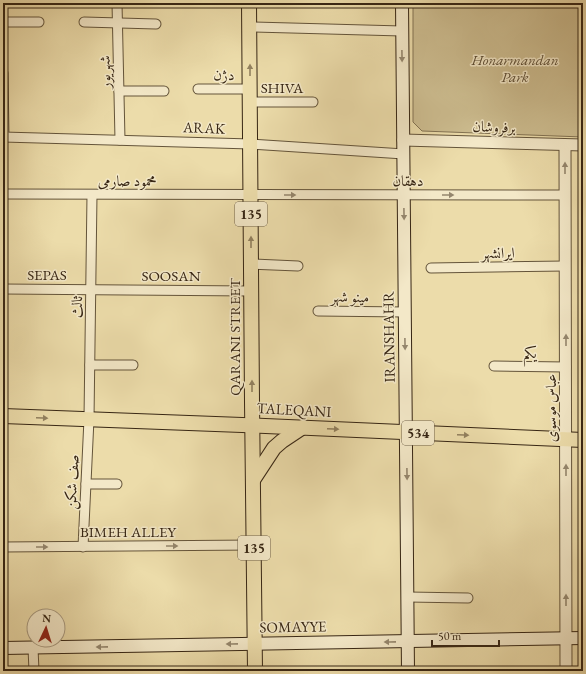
<svg xmlns="http://www.w3.org/2000/svg" width="586" height="674" viewBox="0 0 586 674" font-family="'EB Garamond',Amiri,serif">
<style>
.green{fill:#cdbd90;stroke:#827252}
.lines{fill:none;stroke-linecap:round;stroke-linejoin:round}
.minor-casing{stroke:#64543a;stroke-width:11}
.tertiary-casing{stroke:#64543a;stroke-width:13}
.secondary-casing{stroke:#372614;stroke-width:14}
.primary-casing{stroke:#372614;stroke-width:16}
.minor{stroke:#f3e8c8;stroke-width:9}
.tertiary{stroke:#f3e8c8;stroke-width:11}
.secondary{stroke:#f3e8c8;stroke-width:12}
.primary{stroke:#ecdcaa;stroke-width:14}
.oneway{fill:#95876e}
.oneway2{fill:#92815f}
.labels{text-anchor:middle;stroke-width:3;stroke-linejoin:round;paint-order:stroke}
.shield{fill:#f3e8c8;stroke:#6f604a;stroke-width:1}
.shield-label{font-size:14px;font-weight:bold;fill:#372614}
.park-label{font-size:15px;font-style:italic;fill:#5c4c33;stroke:#f3e8c8}
.street-label{font-size:15px;fill:#372614;stroke:#f3e8c8}
</style>
<rect width="100%" height="100%" fill="#ecdcaa"/>
<filter id="stains"><feTurbulence type="fractalNoise" baseFrequency=".005" numOctaves="4"/><feColorMatrix values="0 0 0 0 .2 0 0 0 0 .09 0 0 0 0 .02 0 0 0 .5 -.17"/></filter>
<radialGradient id="worn" r=".72"><stop offset=".6" stop-color="#630" stop-opacity="0"/><stop offset="1" stop-color="#630" stop-opacity=".3"/></radialGradient>
<!-- green -->
<polygon class="green" points="413,3 583,3 583,137 422,131 413,122"/>
<g class="lines">
<defs>
<g id="minor">
<polyline points="117,3 120,140"/>
<polyline points="3,22 39,22"/>
<polyline points="84,22 156,24"/>
<polyline points="250,27 402,31"/>
<polyline points="3,73 4,137"/>
<polyline points="198,89 250,89"/>
<polyline points="119,91 164,91"/>
<polyline points="250,102 313,102"/>
<polyline points="3,137 251,144 404,154"/>
<polyline points="3,194 565,195"/>
<polyline points="251,264 298,266"/>
<polyline points="431,268 565,266"/>
<polyline points="3,289 251,291"/>
<polyline points="318,311 405,312"/>
<polyline points="90,365 133,365"/>
<polyline points="494,366 566,367"/>
<polyline points="86,484 117,484"/>
<polyline points="3,547 254,545"/>
<polyline points="83,547 89,419 92,195"/>
<polyline points="408,597 468,598"/>
<polyline points="33,648 34,671"/>
</g>
<g id="tertiary">
<polyline points="403,140 583,145"/>
<polyline points="565,145 566,671"/>
</g>
<g id="secondary">
<polyline points="402,3 408,671"/>
<polyline points="3,648 583,638"/>
</g>
<g id="primary">
<polyline points="249,3 252,402 255,671"/>
<polyline points="3,416 242,425 583,440"/>
<polyline points="253,480 274,448 282,441 303,427"/>
</g>
</defs>
<!-- minor casing -->
<use href="#minor" class="minor-casing"/>
<!-- tertiary casing -->
<use href="#tertiary" class="tertiary-casing"/>
<!-- secondary casing -->
<use href="#secondary" class="secondary-casing"/>
<!-- primary casing -->
<use href="#primary" class="primary-casing"/>
<!-- minor -->
<use href="#minor" class="minor"/>
<!-- tertiary -->
<use href="#tertiary" class="tertiary"/>
<!-- secondary -->
<use href="#secondary" class="secondary"/>
<!-- primary -->
<use href="#primary" class="primary"/>
</g>
<!-- one-way arrows -->
<defs><path id="oneway-solid" d="M-6-.8H1V-3.2L6.5 0L1 3.2V.8H-6Z"/></defs>
<g class="oneway">
<use href="#oneway-solid" transform="translate(402 56) rotate(89)"/>
<use href="#oneway-solid" transform="translate(565 168) rotate(-90)"/>
<use href="#oneway-solid" transform="translate(290 195)"/>
<use href="#oneway-solid" transform="translate(448 195)"/>
<use href="#oneway-solid" transform="translate(404 214) rotate(89)"/>
<use href="#oneway-solid" transform="translate(566 340) rotate(-90)"/>
<use href="#oneway-solid" transform="translate(405 344) rotate(89)"/>
<use href="#oneway-solid" transform="translate(566 470) rotate(-90)"/>
<use href="#oneway-solid" transform="translate(407 474) rotate(89)"/>
<use href="#oneway-solid" transform="translate(172 546)"/>
<use href="#oneway-solid" transform="translate(42 547)"/>
<use href="#oneway-solid" transform="translate(566 600) rotate(-90)"/>
<use href="#oneway-solid" transform="translate(390 642) rotate(179)"/>
<use href="#oneway-solid" transform="translate(232 644) rotate(179)"/>
<use href="#oneway-solid" transform="translate(102 647) rotate(179)"/>
</g>
<g class="oneway2">
<use href="#oneway-solid" transform="translate(250 70) rotate(-90)"/>
<use href="#oneway-solid" transform="translate(251 242) rotate(-90)"/>
<use href="#oneway-solid" transform="translate(252 386) rotate(-90)"/>
<use href="#oneway-solid" transform="translate(42 418) rotate(2)"/>
<use href="#oneway-solid" transform="translate(333 429) rotate(3)"/>
<use href="#oneway-solid" transform="translate(463 435) rotate(3)"/>
</g>
<g class="labels">
<!-- shield labels -->
<g class="shield">
<rect x="235" y="202" width="32" height="24" rx="3"/>
<rect x="402" y="421" width="32" height="24" rx="3"/>
<rect x="238" y="536" width="32" height="24" rx="3"/>
</g>
<g class="shield-label">
<text x="251" y="219">135</text>
<text x="418" y="438">534</text>
<text x="254" y="553">135</text>
</g>
<!-- park labels -->
<g class="park-label">
<text x="515" y="65">Honarmandan<tspan x="515" dy="17">Park</tspan></text>
</g>
<!-- street labels -->
<g class="street-label">
<text transform="translate(105 72) rotate(-91)" y="5">شهریور</text>
<text transform="translate(224 75) rotate(1)" y="5">دژن</text>
<text x="282" y="93">SHIVA</text>
<text transform="translate(494 127) rotate(2)" y="5">برفروشان</text>
<text transform="translate(204 128) rotate(2)" y="5">ARAK</text>
<text x="127" y="186">محمود صارمی</text>
<text x="408" y="186">دهقان</text>
<text transform="translate(498 253) rotate(-1)" y="5">ایرانشهر</text>
<text x="47" y="280">SEPAS</text>
<text x="171" y="281">SOOSAN</text>
<text transform="translate(350 297) rotate(1)" y="5">مینو شهر</text>
<text transform="translate(77 307) rotate(-89)" y="5">ثالث</text>
<text transform="translate(235 337) rotate(-90)" y="5">QARANI STREET</text>
<text transform="translate(389 337) rotate(-91)" y="5">IRANSHAHR</text>
<text transform="translate(530 353) rotate(1)" y="5">یکم</text>
<text transform="translate(551 408) rotate(-90)" y="5">عباس موسوی</text>
<text transform="translate(294 410) rotate(3)" y="5">TALEQANI</text>
<text transform="translate(72 482) rotate(-87)" y="5">صف شکن</text>
<text x="128" y="537">BIMEH ALLEY</text>
<text transform="translate(293 627) rotate(-1)" y="5">SOMAYYE</text>
</g>
</g>
<!-- margin -->
<rect width="586" height="674" fill="none" stroke="#ecdcaa" stroke-width="16"/>
<rect x="4" y="4" width="578" height="666" fill="none" stroke="#372614" stroke-width="2"/>
<rect x="8" y="8" width="570" height="658" fill="none" stroke="#372614"/>
<!-- north arrow -->
<g transform="translate(46 628) rotate(4)"><circle r="19" fill="#f3e8c8" stroke="#a89a80"/>
<path d="M0-3L7 15L0 10L-7 15Z" fill="#8f2418"/>
<text y="-6" font-size="11" font-weight="bold" text-anchor="middle" fill="#372614">N</text>
</g>
<!-- scale -->
<path d="M432 640v6h67v-6" fill="none" stroke="#372614" stroke-width="2"/>
<text x="438" y="640" font-size="12" fill="#372614" stroke="#f3e8c8" stroke-width="3" paint-order="stroke">50 m</text>
<rect width="100%" height="100%" filter="url(#stains)"/>
<rect width="100%" height="100%" fill="url(#worn)"/>
</svg>
